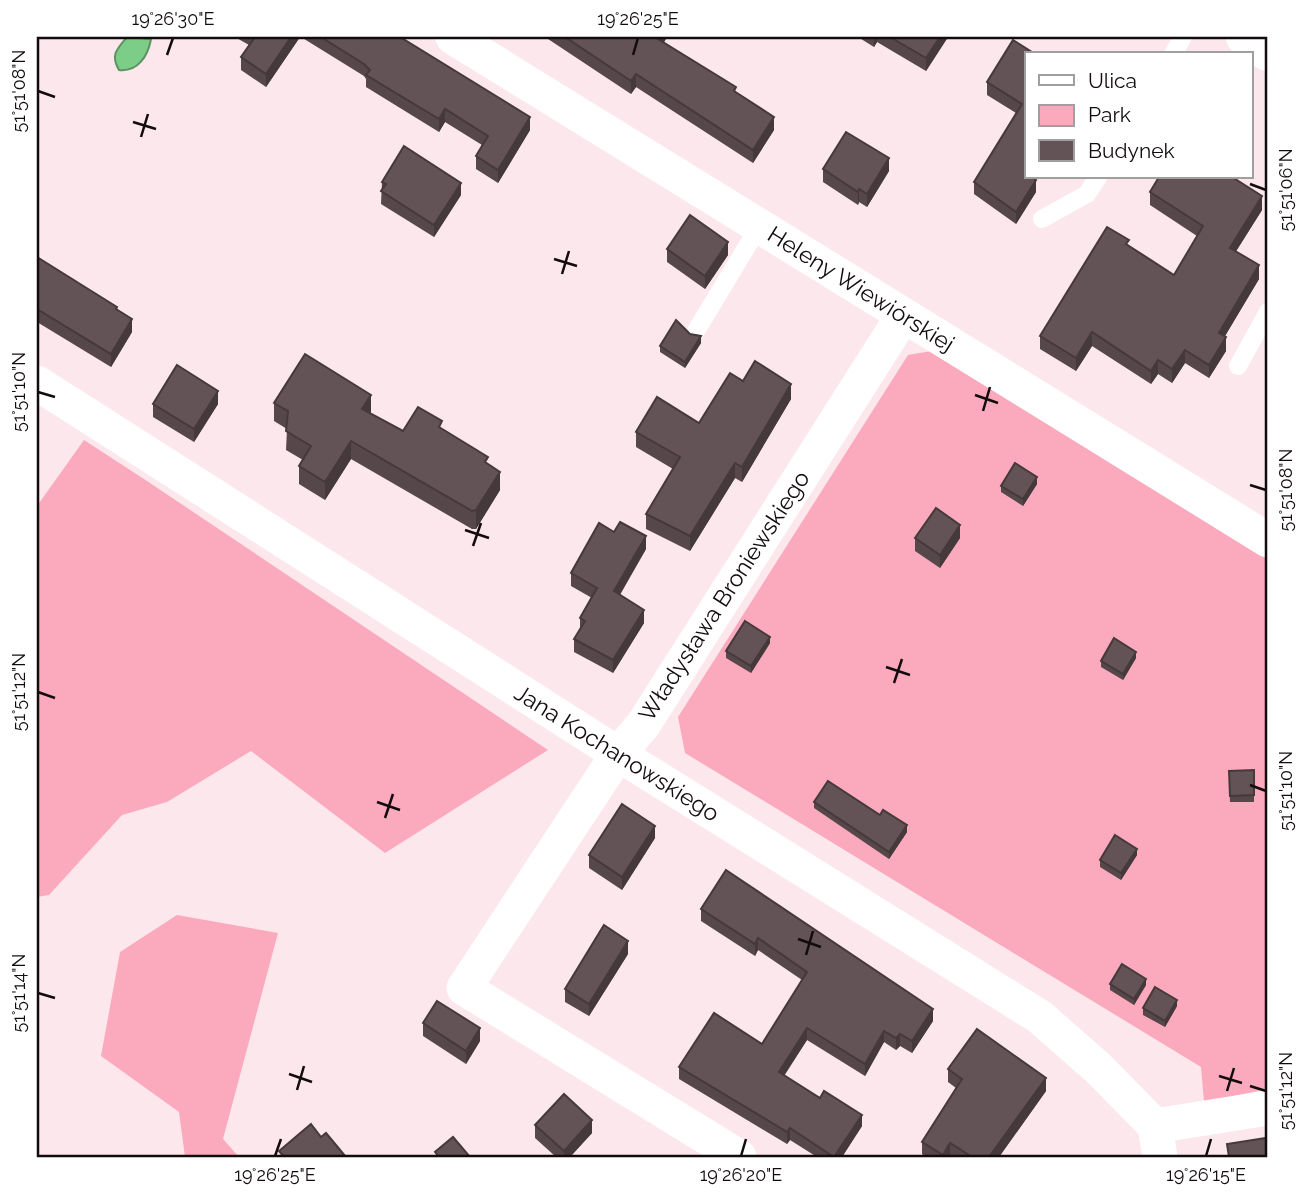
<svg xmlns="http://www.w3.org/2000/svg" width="1305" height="1194" viewBox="0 0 1305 1194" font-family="Raleway,sans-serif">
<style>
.green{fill:#fbaabe}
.water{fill:#7ccd88;stroke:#5c9363;stroke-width:2}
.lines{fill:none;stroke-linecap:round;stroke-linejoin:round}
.service{stroke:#fff;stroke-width:18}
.minor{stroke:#fff;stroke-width:35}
.secondary{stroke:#fff;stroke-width:38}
.wall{fill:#55474a}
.shaded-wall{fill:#45393c}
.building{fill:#635256;stroke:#45393c;stroke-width:2}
.ticks{fill:none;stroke:#120c0d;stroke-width:2.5}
.labels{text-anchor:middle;stroke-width:7;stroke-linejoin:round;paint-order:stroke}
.street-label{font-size:23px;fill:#120c0d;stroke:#fff}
.neatline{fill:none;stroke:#120c0d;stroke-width:2.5}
.ticks-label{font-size:18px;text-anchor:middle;fill:#120c0d}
</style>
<rect width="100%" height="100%" fill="#fce7ec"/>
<!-- green -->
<g class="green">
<polygon points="932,351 1268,559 1268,1089 1204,1102 1201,1067 685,753 678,717 908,355"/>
<polygon points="84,440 150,483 548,750 385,853 251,751 167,802 122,815 49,895 37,897 37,506"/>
<polygon points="177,915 278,933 223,1139 239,1157 185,1157 179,1112 101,1056 120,952"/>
</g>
<!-- water -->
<path class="water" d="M127 37 151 39C148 56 138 72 119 70 110 55 117 49 127 37Z"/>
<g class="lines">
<!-- service -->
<g class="service">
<polyline points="1173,54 1183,37"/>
<polyline points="1042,219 1087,194 1098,177"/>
<polyline points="696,331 760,225"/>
<polyline points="1238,366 1268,312"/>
</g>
<!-- minor -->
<g class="minor">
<polyline points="453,37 1268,540"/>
<polyline points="37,383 618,754 1040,1017 1098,1068 1155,1126 1160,1157"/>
<polyline points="1155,1126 1268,1108"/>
<polyline points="739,1157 464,988 618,754 643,725 903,316"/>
</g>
<!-- secondary -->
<polyline class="secondary" points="1245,37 1268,52"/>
</g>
<!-- wall -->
<g class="wall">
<polygon points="235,37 300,37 266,87 241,70 241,57 249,45"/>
<polygon points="301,37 400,37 530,130 498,183 476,169 476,156 482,145 445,122 439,132 366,87 366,79 364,76"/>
<polygon points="545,37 667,37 664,42 736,92 774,130 753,163 636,87 631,94"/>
<polygon points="858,37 948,37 926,71 877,42 874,47"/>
<polygon points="1035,54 1027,177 1036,177 1034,179 1036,192 1016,224 974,194 974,182 1016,113 987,95 987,82"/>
<polygon points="823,169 889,171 867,207 859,202 858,205 823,182"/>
<polygon points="382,182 461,195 434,237 381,204"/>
<polygon points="1150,192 1262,210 1236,251 1259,279 1225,336 1226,351 1209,378 1185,363 1172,383 1158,374 1151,384 1092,346 1076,371 1040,349 1040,336 1129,246 1174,275 1197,236 1150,205"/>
<polygon points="667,249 728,255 705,289 667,262"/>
<polygon points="37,257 132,332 111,367 37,322"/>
<polygon points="701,343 685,368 660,352 660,346"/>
<polygon points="743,381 791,399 742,482 735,478 690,551 646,529 646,514 673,469 636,447 636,432 699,423"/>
<polygon points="274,403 370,413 403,431 442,429 488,464 500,490 476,529 472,529 351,459 325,500 299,484 299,466 303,460 286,450 287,429 274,421"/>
<polygon points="153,404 218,404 194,442 153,417"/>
<polygon points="1037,484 1023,506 1001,492 1001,486"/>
<polygon points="915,538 960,538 940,568 915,551"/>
<polygon points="646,549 620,595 644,623 613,673 574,652 574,639 580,630 580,618 592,598 571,586 571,573"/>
<polygon points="770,643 751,673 726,658 726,651"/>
<polygon points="1136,658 1123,680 1101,667 1101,661"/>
<polygon points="1254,770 1254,802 1230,802 1229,771"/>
<polygon points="814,802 880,815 907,832 889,859 814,808"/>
<polygon points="655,838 622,890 589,868 589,855"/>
<polygon points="1137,855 1121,880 1100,867 1100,860"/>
<polygon points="701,909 933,1021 912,1053 900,1046 896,1050 884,1042 865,1076 807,1040 784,1075 862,1126 842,1157 817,1157 790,1140 787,1144 679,1079 679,1067 762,1044 802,980 758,950 755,956 701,921"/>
<polygon points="628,954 589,1016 565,1002 565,989"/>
<polygon points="1110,984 1146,985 1134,1005 1110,990"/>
<polygon points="1177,1006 1165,1027 1143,1015 1143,1008"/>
<polygon points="423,1023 480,1041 466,1064 423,1036"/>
<polygon points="948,1069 1046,1091 999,1157 952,1157 950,1156 950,1157 926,1157 922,1154 922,1142 956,1088 948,1082"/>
<polygon points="535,1125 592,1133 570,1157 556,1157 535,1138"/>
</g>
<!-- shaded-wall -->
<g class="shaded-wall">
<polygon points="291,37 300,37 266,87 266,74"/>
<polygon points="660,37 667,37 658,52 658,39"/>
<polygon points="874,37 877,37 877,42 874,47"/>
<polygon points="940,37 948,37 926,71 926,58"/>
<polygon points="636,74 636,87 631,94 631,81"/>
<polygon points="445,109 445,122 439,132 439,119"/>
<polygon points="530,117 530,130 498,183 498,170"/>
<polygon points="774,117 774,130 753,163 753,150"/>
<polygon points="889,158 889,171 867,207 867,194"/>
<polygon points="1036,180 1036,192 1016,224 1016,212"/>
<polygon points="461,183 461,195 434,237 434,225"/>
<polygon points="859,189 859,202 858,205 858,192"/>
<polygon points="1262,196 1262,210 1230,261 1230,248"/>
<polygon points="728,242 728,255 705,289 705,276"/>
<polygon points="1259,265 1259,279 1219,346 1219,333"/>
<polygon points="132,319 132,332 111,367 111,354"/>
<polygon points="1092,332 1092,346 1076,371 1076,358"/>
<polygon points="701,336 701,343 685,368 685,362"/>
<polygon points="1226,337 1226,351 1209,378 1209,365"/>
<polygon points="1185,350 1185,363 1172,383 1172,369"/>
<polygon points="1158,360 1158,374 1151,384 1151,371"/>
<polygon points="791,384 791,399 742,482 742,467"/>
<polygon points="218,391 218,404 194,442 194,429"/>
<polygon points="371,395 371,413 362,409"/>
<polygon points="351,441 351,459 325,500 325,482"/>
<polygon points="735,463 735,478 690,551 690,536"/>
<polygon points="500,472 500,490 476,529 476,510"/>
<polygon points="1037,477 1037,484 1023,506 1023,499"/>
<polygon points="960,525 960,538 940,568 940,555"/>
<polygon points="646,536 646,549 614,604 614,591"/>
<polygon points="644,610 644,623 613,673 613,660"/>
<polygon points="770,637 770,643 751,673 751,666"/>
<polygon points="1136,652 1136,658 1123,680 1123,674"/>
<polygon points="907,825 907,832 889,859 889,852"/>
<polygon points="655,826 655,838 622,890 622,877"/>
<polygon points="1137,849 1137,855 1121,880 1121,873"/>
<polygon points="758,938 758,950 755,956 755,944"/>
<polygon points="628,941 628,954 589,1016 589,1004"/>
<polygon points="1146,979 1146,985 1134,1005 1134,999"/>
<polygon points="1177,1000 1177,1006 1165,1027 1165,1021"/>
<polygon points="933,1009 933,1021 912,1053 912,1041"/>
<polygon points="480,1028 480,1041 466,1064 466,1051"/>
<polygon points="807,1028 807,1040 779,1084 779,1072"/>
<polygon points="884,1031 884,1042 865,1076 865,1064"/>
<polygon points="900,1034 900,1046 896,1050 896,1038"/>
<polygon points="1046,1078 1046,1091 999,1157 989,1157"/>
<polygon points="862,1115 862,1126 842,1157 834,1157"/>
<polygon points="592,1120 592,1133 570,1157 564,1157 564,1151"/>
<polygon points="790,1128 790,1140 787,1144 787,1132"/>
<polygon points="950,1143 950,1157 943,1157 943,1155"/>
</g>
<!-- building -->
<g class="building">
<polygon points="255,37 291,37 266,74 241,57"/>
<polygon points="321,37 400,37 530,117 498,170 476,156 488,136 445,109 439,119 366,75 370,70 364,64"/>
<polygon points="565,37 660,37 658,39 736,87 734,91 774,117 753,150 636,74 631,81"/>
<polygon points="890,37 940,37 926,58"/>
<polygon points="1013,40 1035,54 1027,54 1027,177 1031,177 1036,180 1016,212 974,182 1022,104 987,82"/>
<polygon points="846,132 889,158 867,194 859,189 858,192 823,169"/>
<polygon points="404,146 461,183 434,225 381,191 386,184 382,182"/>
<polygon points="1159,177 1232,177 1262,196 1230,248 1259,265 1219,333 1226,337 1209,365 1185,350 1172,369 1158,360 1151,371 1092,332 1076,358 1040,336 1107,227 1129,240 1126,244 1174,275 1203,226 1150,192"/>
<polygon points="690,215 728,242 705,276 667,249"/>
<polygon points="37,257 117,307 116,309 132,319 111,354 37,309"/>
<polygon points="676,320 690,334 701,336 685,362 660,346"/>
<polygon points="305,354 371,395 362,409 403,431 418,407 442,421 439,427 488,457 485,462 500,472 476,510 472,511 351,441 325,482 299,466 311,446 286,431 288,411 274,403"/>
<polygon points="755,361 791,384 742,467 735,463 690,536 646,514 680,457 636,432 657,397 699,423 730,373 743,381"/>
<polygon points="177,365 218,391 194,429 153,404"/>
<polygon points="1015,463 1037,477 1023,499 1001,486"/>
<polygon points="936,508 960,525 940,555 915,538"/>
<polygon points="620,522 646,536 614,591 644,610 613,660 574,639 585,621 580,618 597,588 571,573 599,523 614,532"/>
<polygon points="745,621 770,637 751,666 726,651"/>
<polygon points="1114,638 1136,652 1123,674 1101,661"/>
<polygon points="1254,770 1254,795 1230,796 1229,771"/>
<polygon points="828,781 880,815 883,810 907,825 889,852 814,802"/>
<polygon points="622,804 655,826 622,877 589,855"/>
<polygon points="1115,835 1137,849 1121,873 1100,860"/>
<polygon points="726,870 933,1009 912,1041 900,1034 896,1038 884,1031 865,1064 807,1028 779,1072 820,1098 824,1091 862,1115 834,1157 790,1128 787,1132 679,1067 714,1013 762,1044 807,972 758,938 755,944 701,909"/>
<polygon points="604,925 628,941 589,1004 565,989"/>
<polygon points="1122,964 1146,979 1134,999 1110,984"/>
<polygon points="1155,987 1177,1000 1165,1021 1143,1008"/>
<polygon points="437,1001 480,1028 466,1051 423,1023"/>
<polygon points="977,1029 1046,1078 989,1157 972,1157 950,1143 943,1155 922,1142 962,1079 948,1069"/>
<polygon points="564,1094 592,1120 564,1151 535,1125"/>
<polygon points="311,1124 321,1137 326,1133 346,1157 284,1157 279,1151"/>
<polygon points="453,1137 470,1157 439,1157 435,1152"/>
<polygon points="1266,1138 1268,1157 1229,1157 1227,1144"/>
</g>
<!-- ticks -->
<path class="ticks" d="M167 55 173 38M633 55 638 38M38 91 55 97M133 122 156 129M141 137 148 114M1250 184 1266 190M554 259 577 266M562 274 569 251M38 392 55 397M975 395 998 403M983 411 990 387M1250 485 1266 490M465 530 489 538M473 546 481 523M886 667 910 675M894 683 902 659M38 692 55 698M1250 785 1266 791M377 802 400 810M385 818 393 794M798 939 821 947M806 955 813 931M38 993 55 998M289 1074 312 1082M1219 1076 1242 1083M1250 1086 1266 1091M297 1090 304 1066M1227 1091 1234 1068M275 1156 281 1139M741 1156 746 1139M1206 1156 1211 1139"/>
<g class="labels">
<!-- street labels -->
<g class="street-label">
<text transform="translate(861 289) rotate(32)" y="8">Heleny Wiewiórskiej</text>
<text transform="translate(724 596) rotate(-57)" y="8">Władysława Broniewskiego</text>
<text transform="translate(617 753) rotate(32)" y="8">Jana Kochanowskiego</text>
</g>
</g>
<!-- border -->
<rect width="1305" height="1194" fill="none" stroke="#ffffff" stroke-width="77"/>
<!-- legend -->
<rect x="1025" y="52" width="228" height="126" fill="#ffffff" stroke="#a09e9e" stroke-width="2"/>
<rect x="1039" y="75" width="35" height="10" fill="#ffffff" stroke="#a09e9e" stroke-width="2"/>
<text x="1088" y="88" font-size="21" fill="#120c0d">Ulica</text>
<rect x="1039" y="105" width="35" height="21" fill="#fbaabe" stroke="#a09e9e" stroke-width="2"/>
<text x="1088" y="122" font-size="21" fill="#120c0d">Park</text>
<rect x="1039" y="140" width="35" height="21" fill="#635256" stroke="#a09e9e" stroke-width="2"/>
<text x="1088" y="158" font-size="21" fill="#120c0d">Budynek</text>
<rect x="38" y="38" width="1228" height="1118" class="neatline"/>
<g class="ticks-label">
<text x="173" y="25">19°26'30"E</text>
<text x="638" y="25">19°26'25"E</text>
<text transform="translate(19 91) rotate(-90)" y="6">51°51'08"N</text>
<text transform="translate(1286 190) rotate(-90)" y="6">51°51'06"N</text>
<text transform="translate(19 392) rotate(-90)" y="6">51°51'10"N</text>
<text transform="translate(1286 490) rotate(-90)" y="6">51°51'08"N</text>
<text transform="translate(19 692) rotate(-90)" y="6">51°51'12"N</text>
<text transform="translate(1286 791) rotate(-90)" y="6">51°51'10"N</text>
<text transform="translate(19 993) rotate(-90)" y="6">51°51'14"N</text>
<text transform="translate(1286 1091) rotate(-90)" y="6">51°51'12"N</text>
<text x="275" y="1181">19°26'25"E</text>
<text x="741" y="1181">19°26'20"E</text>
<text x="1206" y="1181">19°26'15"E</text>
</g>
</svg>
